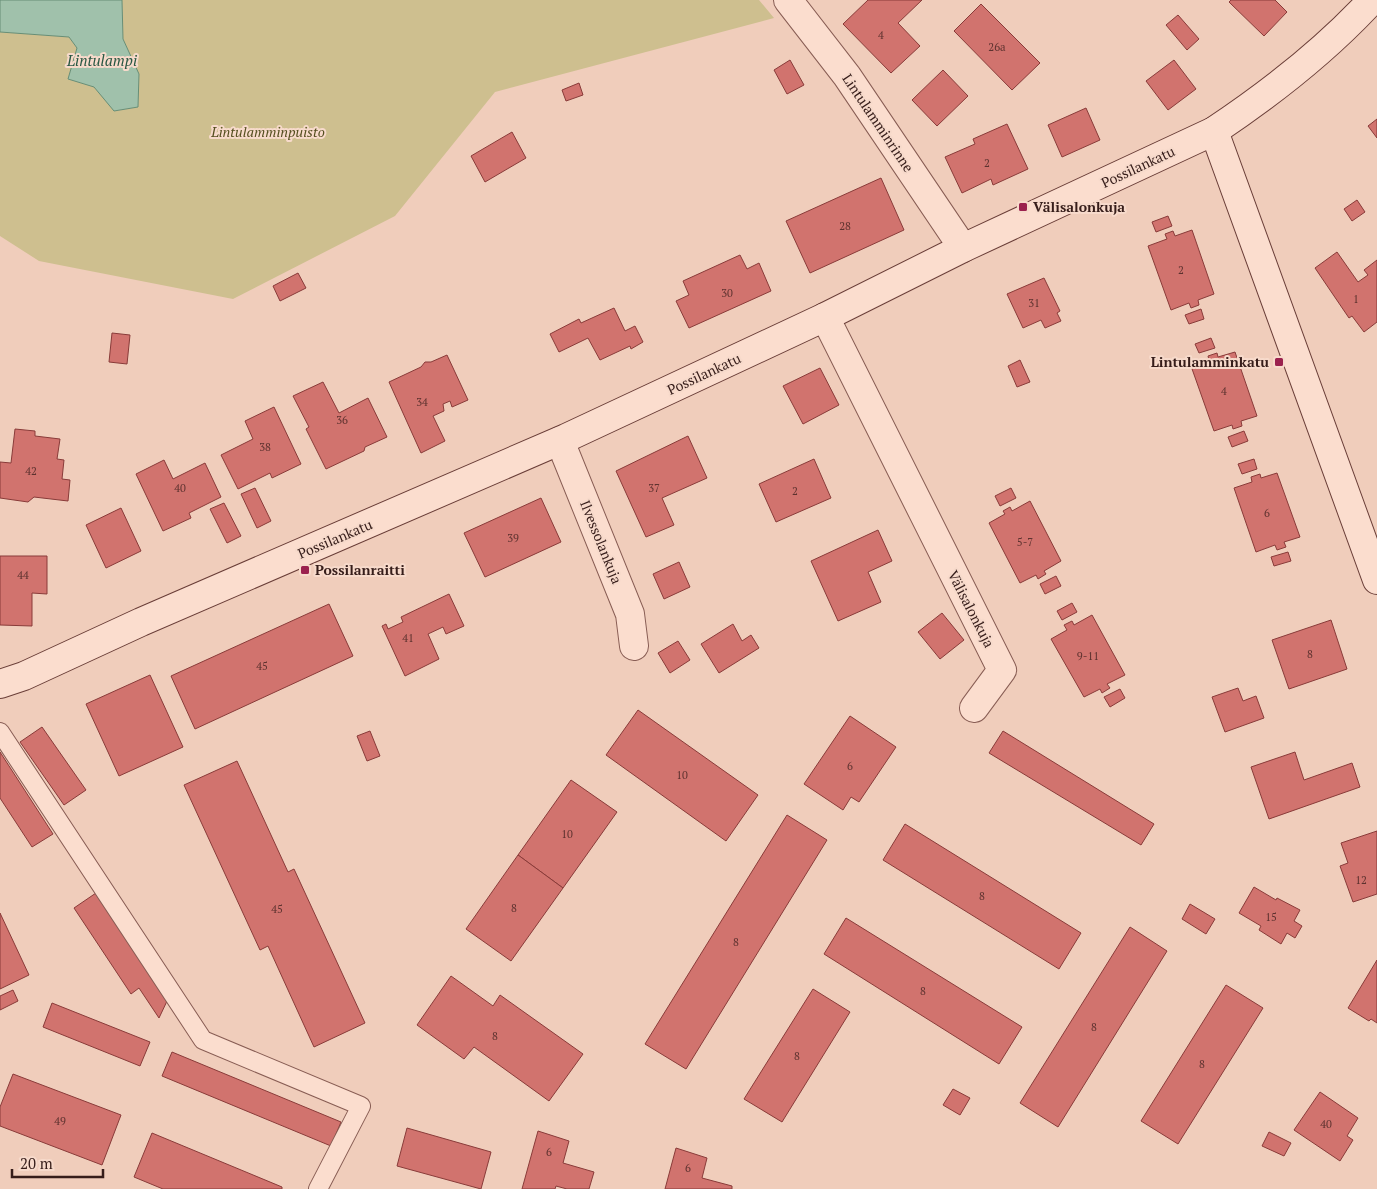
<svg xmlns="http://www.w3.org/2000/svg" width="1377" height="1189" viewBox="0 0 1377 1189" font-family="'PT Serif',serif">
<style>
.green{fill:#cebf8f}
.water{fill:#a0c1ab;stroke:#678e76}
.building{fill:#d1736e;stroke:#893b39}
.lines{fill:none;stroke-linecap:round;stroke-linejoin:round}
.lane-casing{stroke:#885d54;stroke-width:20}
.street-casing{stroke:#885d54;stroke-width:30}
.secondary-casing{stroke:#6a3e38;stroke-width:30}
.lane{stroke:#fbddce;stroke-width:18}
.street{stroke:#fbddce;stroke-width:28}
.secondary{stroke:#fbddce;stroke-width:28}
.poi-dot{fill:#9b214e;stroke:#f7dacb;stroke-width:2}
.labels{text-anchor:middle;stroke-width:4;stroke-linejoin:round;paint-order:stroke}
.number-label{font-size:11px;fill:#5d322f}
.street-label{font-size:14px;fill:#361d1a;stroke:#f7dacb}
.park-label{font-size:14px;font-style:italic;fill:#544e1f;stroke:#f7dacb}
.poi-label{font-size:14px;font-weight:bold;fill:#361d1a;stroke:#f7dacb;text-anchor:start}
.water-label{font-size:15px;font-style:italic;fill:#285743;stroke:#f7dacb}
</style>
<rect width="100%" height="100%" fill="#f0cdbb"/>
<!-- green -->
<polygon class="green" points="122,0 759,0 774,18 495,92 395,216 233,299 39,261 0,236 0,32 69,37 77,48 68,79 94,87 115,111 138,107 139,74 123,39"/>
<!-- water -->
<polygon class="water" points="0,0 122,0 123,39 139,74 138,107 114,111 94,87 68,79 77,48 69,37 0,32"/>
<!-- building -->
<g class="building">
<polygon points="868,0 922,0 898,23 920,46 891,73 843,24"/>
<polygon points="1231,0 1275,0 1287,12 1264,36 1229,2"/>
<polygon points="981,4 1040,63 1012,90 954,31"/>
<polygon points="1178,15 1199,39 1187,50 1166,25"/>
<polygon points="790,60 804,85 787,94 774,70"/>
<polygon points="1174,60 1196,89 1168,110 1146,81"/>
<polygon points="943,70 968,96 937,126 912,100"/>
<polygon points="579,83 583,95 566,101 562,90"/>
<polygon points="1086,108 1100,140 1062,157 1048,125"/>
<polygon points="1377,119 1377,138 1368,126"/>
<polygon points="1007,124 1028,169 993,185 991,179 962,193 945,157 975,144 973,139"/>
<polygon points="512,132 526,158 485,182 471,156"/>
<polygon points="881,178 904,230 810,273 786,221"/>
<polygon points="1357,200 1365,212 1352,221 1344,209"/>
<polygon points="1168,216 1172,226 1156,232 1152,222"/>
<polygon points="1192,230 1214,294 1198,300 1199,305 1191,308 1189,303 1171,310 1148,246 1167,239 1165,234 1173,231 1175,236"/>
<polygon points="1337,252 1358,282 1368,275 1364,270 1377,260 1377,322 1364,332 1352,316 1349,318 1315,268"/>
<polygon points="740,255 747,269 759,263 771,291 689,328 676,301 689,295 683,281"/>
<polygon points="298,273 306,288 280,301 273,286"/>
<polygon points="1044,278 1060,311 1057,313 1061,321 1045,328 1041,320 1023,328 1007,294"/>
<polygon points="614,308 625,331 635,326 643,342 631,349 630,346 600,360 588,338 559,352 550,334 579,319 581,323"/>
<polygon points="1201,309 1204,319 1189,324 1185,315"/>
<polygon points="112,333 130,335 127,364 109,362"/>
<polygon points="1211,338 1215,348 1199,353 1195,344"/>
<polygon points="1235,352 1257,416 1241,421 1242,426 1233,429 1232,425 1214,431 1191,366 1209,360 1208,356 1217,353 1218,357"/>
<polygon points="447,355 468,400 452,407 450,401 443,404 444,411 433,416 445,441 421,453 389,382 421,367 425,362 431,362"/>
<polygon points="1020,360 1030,382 1017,387 1008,366"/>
<polygon points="820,368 839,405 803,424 783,386"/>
<polygon points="323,382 339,413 368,398 387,437 365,447 364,451 326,469 306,429 309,427 293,396"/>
<polygon points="274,407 301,464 272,478 270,473 238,489 221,455 253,439 245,421"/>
<polygon points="15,429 35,431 35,436 60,439 57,459 64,460 62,479 70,480 68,501 34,497 28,502 0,498 0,462 11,463"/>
<polygon points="1244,431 1248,441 1232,447 1228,437"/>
<polygon points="688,436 707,478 662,498 674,525 646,537 616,471"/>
<polygon points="814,459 831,498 776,522 759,484"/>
<polygon points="1254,459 1257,469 1242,474 1238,464"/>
<polygon points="164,460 173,479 205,463 221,497 189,513 191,518 163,531 136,474"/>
<polygon points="1277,473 1300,537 1284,542 1286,547 1277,550 1275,545 1256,552 1234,488 1252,482 1251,477 1260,474 1261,478"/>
<polygon points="255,488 271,521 257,528 241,494"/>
<polygon points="1011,488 1016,498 1000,506 995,496"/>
<polygon points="541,498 561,542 485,577 464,533"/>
<polygon points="1030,501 1061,561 1044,571 1046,574 1038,579 1036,575 1020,583 989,523 1005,514 1003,511 1010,507 1012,511"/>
<polygon points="224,503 241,536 227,543 210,509"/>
<polygon points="121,508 141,551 106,568 86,525"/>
<polygon points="878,530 892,561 868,572 881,602 838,621 811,561"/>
<polygon points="1288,552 1291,561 1274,566 1271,557"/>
<polygon points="0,556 47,556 47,594 32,593 32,626 0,625"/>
<polygon points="679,562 690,587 664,599 653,574"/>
<polygon points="1056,576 1061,586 1045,594 1040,584"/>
<polygon points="449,594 464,626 446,634 443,627 428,634 439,659 405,676 382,626 386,624 388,629 403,622 401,617"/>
<polygon points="1072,603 1077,612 1062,620 1057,611"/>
<polygon points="329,604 353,656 195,729 171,676"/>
<polygon points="942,613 964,640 940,659 918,632"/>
<polygon points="1092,615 1125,675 1107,684 1110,688 1102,693 1100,689 1084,697 1051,639 1067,630 1064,625 1072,621 1074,625"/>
<polygon points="1331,620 1347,669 1289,689 1272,640"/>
<polygon points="733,624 742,641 751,635 759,648 719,673 701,644"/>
<polygon points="678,641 690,660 670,673 658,653"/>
<polygon points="150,675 183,747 119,776 86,704"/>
<polygon points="1238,688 1243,701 1256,696 1264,718 1225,732 1212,697"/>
<polygon points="1120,689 1125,698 1110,707 1104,697"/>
<polygon points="638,710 758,795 726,841 606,755"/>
<polygon points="850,716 896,747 859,802 851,797 843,810 804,784"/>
<polygon points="42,727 86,790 64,805 20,742"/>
<polygon points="370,731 380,756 367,761 357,736"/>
<polygon points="1003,731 1154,824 1141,845 989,753"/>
<polygon points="0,752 53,834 32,847 0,798"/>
<polygon points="1295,752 1304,780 1352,763 1360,787 1269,819 1251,767"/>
<polygon points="237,761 288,872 294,869 365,1023 314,1047 268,946 260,950 184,785"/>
<polygon points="571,780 617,812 563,888 518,855"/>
<polygon points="787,815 827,840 686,1069 645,1044"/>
<polygon points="905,824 1081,933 1059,969 883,860"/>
<polygon points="1377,831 1377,894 1353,902 1340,866 1348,863 1341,843"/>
<polygon points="518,855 563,888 511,961 466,929"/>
<polygon points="1254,887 1276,900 1277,898 1300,910 1294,921 1302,926 1295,938 1287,933 1281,944 1259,930 1261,926 1239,913"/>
<polygon points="96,893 168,999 159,1018 139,988 131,994 74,908"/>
<polygon points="1190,904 1215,919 1206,934 1182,919"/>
<polygon points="0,913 29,975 0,989"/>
<polygon points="846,918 1022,1027 999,1064 824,954"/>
<polygon points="1130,927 1167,951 1058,1127 1020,1103"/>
<polygon points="1377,960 1377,1023 1371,1019 1369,1021 1348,1008"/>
<polygon points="451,976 493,1006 500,995 583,1054 549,1101 474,1047 464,1059 417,1025"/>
<polygon points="1226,985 1263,1008 1178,1144 1141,1121"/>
<polygon points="813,989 850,1012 782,1122 744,1099"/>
<polygon points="13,990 18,1001 0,1010 0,996"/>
<polygon points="52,1003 150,1042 140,1066 43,1027"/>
<polygon points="172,1052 341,1122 331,1146 162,1076"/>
<polygon points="13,1074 121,1115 102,1165 0,1126 0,1107"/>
<polygon points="953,1089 970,1098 960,1115 943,1105"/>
<polygon points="1320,1092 1358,1118 1347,1136 1353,1140 1340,1161 1294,1130"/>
<polygon points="407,1128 491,1152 481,1189 397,1166"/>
<polygon points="538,1131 569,1141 563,1163 594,1172 589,1189 567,1189 556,1186 555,1189 522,1189"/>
<polygon points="1269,1132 1291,1143 1284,1156 1262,1146"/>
<polygon points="152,1133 282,1187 282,1189 163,1189 134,1177"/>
<polygon points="676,1148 707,1158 702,1178 732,1186 732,1189 665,1189"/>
</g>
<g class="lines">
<defs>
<polyline id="lane" points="0,732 203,1040 361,1106 318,1189"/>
<g id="street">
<polyline points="788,0 847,76 963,248"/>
<polyline points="825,317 1002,670 974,708"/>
<polyline points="560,441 630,614 634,646"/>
</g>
<g id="secondary">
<polyline points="1214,131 1377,580"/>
<path d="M0 684 24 676 141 622 566 438 825 317 963 248 1214 131C1271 93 1325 51 1372 0"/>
</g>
</defs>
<!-- lane casing -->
<use href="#lane" class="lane-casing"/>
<!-- street casing -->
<use href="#street" class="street-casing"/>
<!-- secondary casing -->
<use href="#secondary" class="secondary-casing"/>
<!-- lane -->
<use href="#lane" class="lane"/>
<!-- street -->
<use href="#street" class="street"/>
<!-- secondary -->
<use href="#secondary" class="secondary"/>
</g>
<!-- markers -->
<g class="poi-dot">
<rect x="1018" y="202" width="10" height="10" rx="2.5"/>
<rect x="1274" y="357" width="10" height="10" rx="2.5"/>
<rect x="300" y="565" width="10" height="10" rx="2.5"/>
</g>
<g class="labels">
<!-- number labels -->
<g class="number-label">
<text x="881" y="39">4</text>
<text x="997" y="51">26a</text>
<text x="987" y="167">2</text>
<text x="845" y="230">28</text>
<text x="1181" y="274">2</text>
<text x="727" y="297">30</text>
<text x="1356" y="303">1</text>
<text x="1034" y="307">31</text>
<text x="1224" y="395">4</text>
<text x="422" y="406">34</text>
<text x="342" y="424">36</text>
<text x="265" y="451">38</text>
<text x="31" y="475">42</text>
<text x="180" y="492">40</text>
<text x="654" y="492">37</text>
<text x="795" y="495">2</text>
<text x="1267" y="517">6</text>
<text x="513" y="542">39</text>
<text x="1025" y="546">5-7</text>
<text x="23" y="579">44</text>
<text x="408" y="642">41</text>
<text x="1310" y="658">8</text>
<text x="1088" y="660">9-11</text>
<text x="262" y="670">45</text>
<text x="850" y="770">6</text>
<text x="682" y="779">10</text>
<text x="567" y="838">10</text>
<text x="1361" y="884">12</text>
<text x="982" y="900">8</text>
<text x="514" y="912">8</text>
<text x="277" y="913">45</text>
<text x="1271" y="921">15</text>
<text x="736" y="946">8</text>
<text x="923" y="995">8</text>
<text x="1094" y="1031">8</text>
<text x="495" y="1040">8</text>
<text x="797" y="1060">8</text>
<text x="1202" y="1068">8</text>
<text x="60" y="1125">49</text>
<text x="1326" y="1128">40</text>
<text x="549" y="1156">6</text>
<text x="688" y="1172">6</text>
</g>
<!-- street labels -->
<g class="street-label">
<text transform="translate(878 123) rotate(56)" y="5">Lintulamminrinne</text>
<text transform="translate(1138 167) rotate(-25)" y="5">Possilankatu</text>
<text transform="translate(704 374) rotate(-25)" y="5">Possilankatu</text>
<text transform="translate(335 539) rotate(-23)" y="5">Possilankatu</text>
<text transform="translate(601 542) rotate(68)" y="5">Ilvessolankuja</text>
<text transform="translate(971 609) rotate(63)" y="5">Välisalonkuja</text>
</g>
<!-- park labels -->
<g class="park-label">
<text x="268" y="137">Lintulamminpuisto</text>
</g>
<!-- poi labels -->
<g class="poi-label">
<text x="1033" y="212">Välisalonkuja</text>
<text x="1269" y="367" text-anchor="end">Lintulamminkatu</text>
<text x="315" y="575">Possilanraitti</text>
</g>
<!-- water labels -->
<g class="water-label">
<text x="102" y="66">Lintulampi</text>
</g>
</g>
<!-- scale -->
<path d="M12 1169v8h91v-8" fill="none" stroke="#361d1a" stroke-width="2.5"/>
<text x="20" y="1169" font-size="15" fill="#361d1a" stroke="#f7dacb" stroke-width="4" paint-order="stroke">20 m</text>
</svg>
